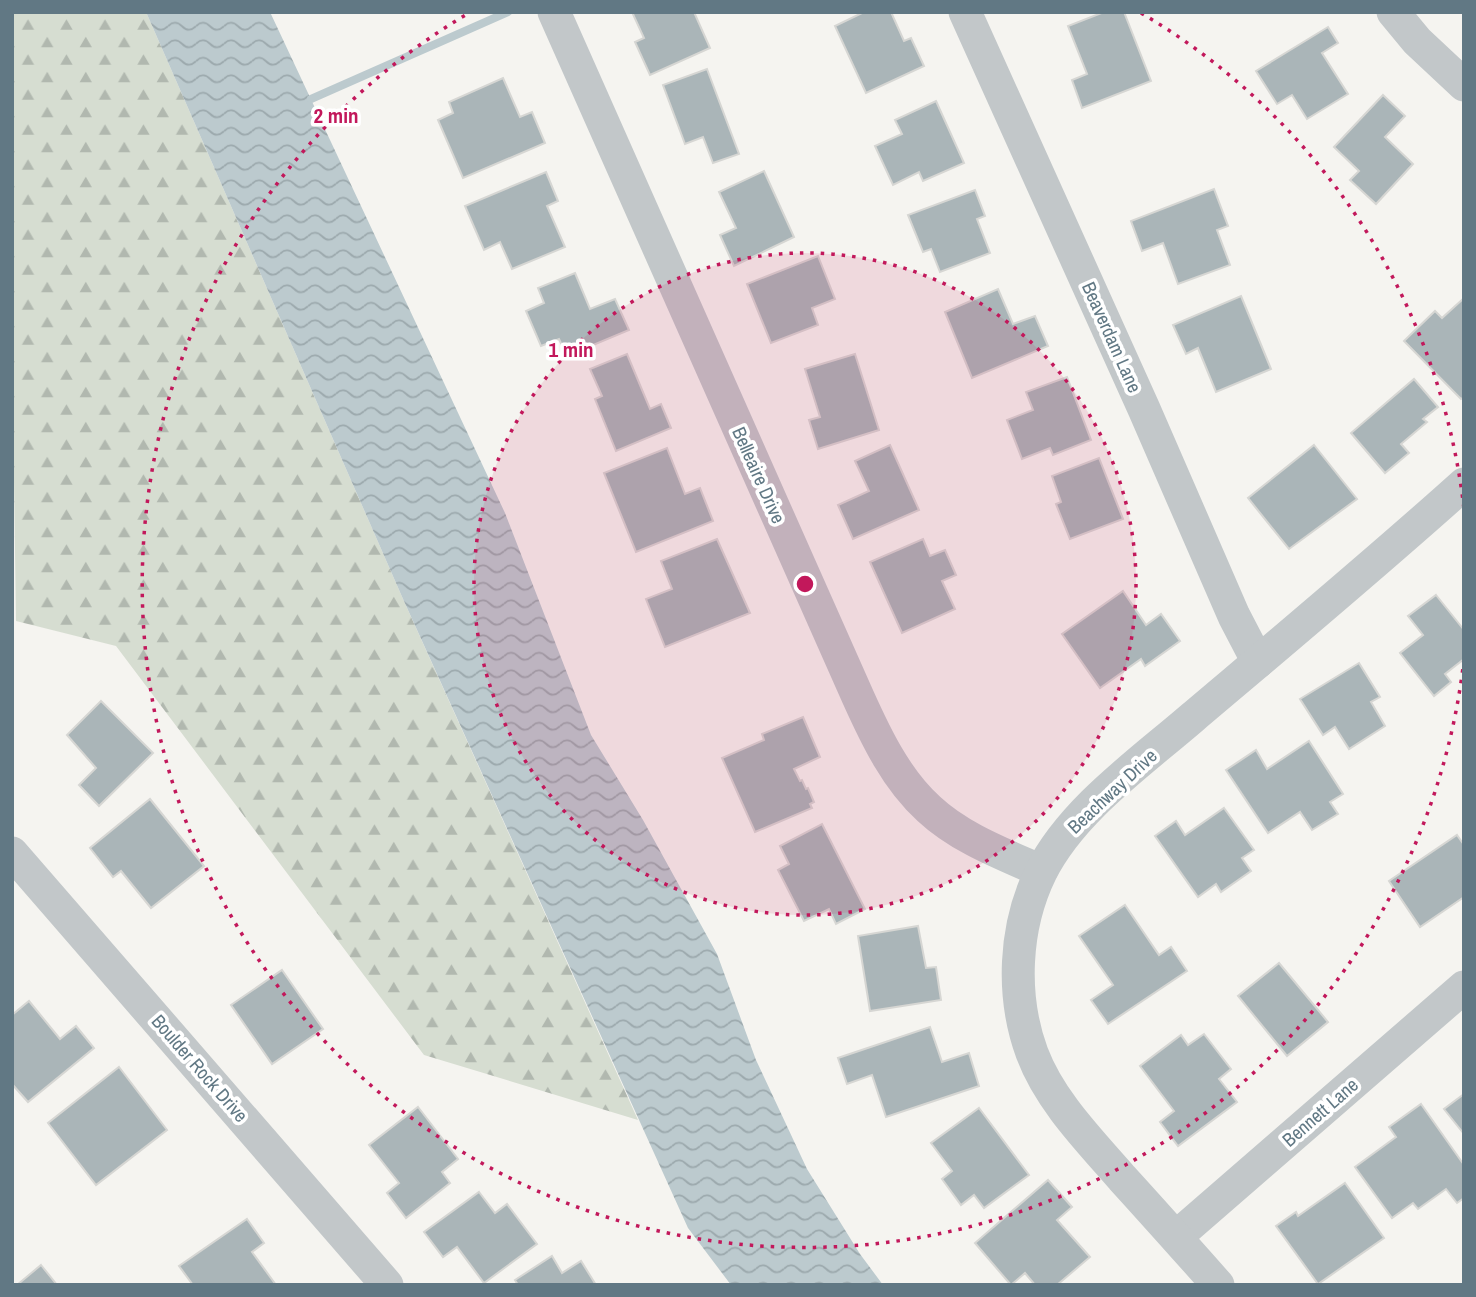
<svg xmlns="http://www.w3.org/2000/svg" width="1476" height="1297" viewBox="0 0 1476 1297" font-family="'Archivo Narrow',sans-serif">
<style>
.forest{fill:url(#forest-firs)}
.water{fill:url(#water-waves)}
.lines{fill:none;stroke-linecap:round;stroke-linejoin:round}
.stream{stroke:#bccace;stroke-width:8}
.building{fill:#aab5b8;stroke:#d6d6d3;stroke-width:2}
.street{stroke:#c2c7c9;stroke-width:33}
.ring{fill:none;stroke:#c2185b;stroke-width:3.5;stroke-dasharray:3.5 7}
.labels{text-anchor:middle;stroke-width:7;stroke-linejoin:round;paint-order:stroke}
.street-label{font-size:19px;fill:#617884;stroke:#fff}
.centre{fill:#c2185b;stroke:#fff;stroke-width:3.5}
.ring-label{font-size:21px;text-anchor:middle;font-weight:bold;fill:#c2185b;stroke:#fff;stroke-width:7;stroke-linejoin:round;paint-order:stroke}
</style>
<defs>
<pattern id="forest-firs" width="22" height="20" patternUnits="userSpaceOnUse" patternTransform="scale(1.75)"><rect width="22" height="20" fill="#d6ddd1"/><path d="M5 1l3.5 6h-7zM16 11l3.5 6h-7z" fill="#b1b8af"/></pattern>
<pattern id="water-waves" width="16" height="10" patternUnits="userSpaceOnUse" patternTransform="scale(1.75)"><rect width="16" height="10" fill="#bccace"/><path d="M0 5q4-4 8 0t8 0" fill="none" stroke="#9ca9ad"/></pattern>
</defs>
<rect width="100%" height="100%" fill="#f5f4f0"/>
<!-- forest -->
<polygon class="forest" points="12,12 146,12 403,599 638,1120 424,1055 116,646 16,621 12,342"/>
<!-- water -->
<polygon class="water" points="146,12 270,12 505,513 591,735 643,820 717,954 756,1060 807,1169 860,1254 883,1285 731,1285 688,1228 403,599"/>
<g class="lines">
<!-- stream -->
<polyline class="stream" points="311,99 508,12"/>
</g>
<!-- building -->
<g class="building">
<polygon points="632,12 694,12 710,48 650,75 635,42 644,38"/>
<polygon points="864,12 891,12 904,41 911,38 924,66 866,93 835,26"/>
<polygon points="1104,12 1124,12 1151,81 1082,108 1072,80 1087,74 1068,26"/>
<polygon points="1328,27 1338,43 1322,53 1348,94 1307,119 1292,95 1277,104 1256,71"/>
<polygon points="707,69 739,154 713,163 703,137 685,144 663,85"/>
<polygon points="503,78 520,117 532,112 545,143 463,178 438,120 453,113 449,102"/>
<polygon points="1383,95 1405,116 1385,137 1413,164 1376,204 1350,180 1359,171 1334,147"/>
<polygon points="936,101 964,163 923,181 919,172 893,185 875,146 902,134 895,120"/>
<polygon points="764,171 794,237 734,266 720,235 736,228 719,192"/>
<polygon points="546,172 558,201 547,206 565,247 512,269 500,242 484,250 465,206"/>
<polygon points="1214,189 1228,226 1217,230 1230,265 1178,284 1163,243 1142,251 1131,221"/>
<polygon points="975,190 985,216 977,219 990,253 940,272 931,249 923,252 908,215"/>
<polygon points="818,256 835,299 812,308 818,325 771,343 747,284"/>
<polygon points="575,273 590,309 615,299 629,330 567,356 559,339 541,346 526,311 544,303 538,288"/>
<polygon points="998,289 1013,324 1035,316 1048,346 972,378 945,312"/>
<polygon points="1241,296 1271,369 1216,392 1198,348 1186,354 1173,325"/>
<polygon points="1464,298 1464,397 1461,399 1404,341 1435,311 1442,318"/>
<polygon points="627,354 650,409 661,404 671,428 616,451 595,399 602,396 590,369"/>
<polygon points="855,354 879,430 818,449 809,420 820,417 805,369"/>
<polygon points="1067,377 1091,440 1053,455 1050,448 1022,459 1007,420 1033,410 1026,392"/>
<polygon points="1414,379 1438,407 1423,419 1427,422 1401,444 1409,453 1385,473 1351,433"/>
<polygon points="890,445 919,510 853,539 838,505 869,491 855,461"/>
<polygon points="1314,445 1357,499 1289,549 1248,498"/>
<polygon points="667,448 685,494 700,488 713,521 636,552 604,473"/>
<polygon points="1099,458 1123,519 1070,539 1056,504 1061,502 1052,476"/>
<polygon points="717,539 750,613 665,647 646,599 672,589 661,561"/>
<polygon points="923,539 930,556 945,550 956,575 942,581 955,609 902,633 870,562"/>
<polygon points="1123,591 1146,625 1161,614 1180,641 1145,666 1141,659 1100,688 1062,634"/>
<polygon points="1436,595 1464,630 1464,659 1445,674 1451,682 1434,696 1400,653 1423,635 1408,616"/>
<polygon points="1359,663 1380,697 1371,702 1385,726 1349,749 1335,727 1323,735 1300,699"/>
<polygon points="101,701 153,753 99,806 79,785 96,768 67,735"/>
<polygon points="803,717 820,757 794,769 800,781 802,780 806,789 808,788 814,802 810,804 812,808 755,832 722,758 764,740 762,734"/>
<polygon points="1309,741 1343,794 1330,802 1338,814 1312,830 1300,812 1268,833 1226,770 1256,750 1267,769"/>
<polygon points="150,799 204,866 151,908 121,871 113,877 90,848"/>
<polygon points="1224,808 1254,850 1242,858 1251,871 1221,892 1216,884 1198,897 1155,836 1176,821 1185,835"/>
<polygon points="822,824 865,909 836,924 829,909 804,921 778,870 789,864 780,846"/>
<polygon points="1457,835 1464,845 1464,897 1420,927 1389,881"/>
<polygon points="1125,905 1159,955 1171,947 1187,971 1108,1024 1091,1000 1113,985 1079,936"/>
<polygon points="918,926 926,968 936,967 941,1000 870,1011 858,936"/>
<polygon points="1279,963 1328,1022 1287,1056 1238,996"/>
<polygon points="282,970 323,1029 272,1064 231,1005"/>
<polygon points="29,1001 60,1039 76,1026 94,1048 28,1102 12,1084 12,1015"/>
<polygon points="930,1027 942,1062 969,1053 979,1086 886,1117 872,1075 847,1084 838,1058"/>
<polygon points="1204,1034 1231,1069 1219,1079 1237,1102 1178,1146 1160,1122 1174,1111 1140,1066 1181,1035 1188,1045"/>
<polygon points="119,1067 167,1130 96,1185 48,1123"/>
<polygon points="1464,1094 1464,1134 1444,1109"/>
<polygon points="1421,1104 1464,1165 1464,1198 1457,1203 1446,1189 1418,1209 1413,1203 1392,1218 1355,1167 1396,1137 1389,1127"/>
<polygon points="418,1107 458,1159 442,1172 450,1183 406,1218 387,1193 399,1183 369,1145"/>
<polygon points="979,1108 1029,1175 984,1208 974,1195 961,1205 942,1179 952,1171 931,1143"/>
<polygon points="1048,1180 1072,1207 1057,1220 1090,1257 1057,1285 1035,1285 1025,1273 1011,1285 975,1243"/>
<polygon points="1345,1183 1384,1238 1318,1284 1276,1226 1296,1212 1298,1216"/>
<polygon points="479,1192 495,1213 507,1204 537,1244 484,1283 457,1247 443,1257 424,1232"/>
<polygon points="247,1219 264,1243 252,1252 276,1285 193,1285 179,1266"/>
<polygon points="552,1256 562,1273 581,1261 596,1285 518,1285 515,1280"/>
<polygon points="41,1265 57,1285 17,1285"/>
</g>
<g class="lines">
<!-- street -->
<g class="street">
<path d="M554 12 858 697C876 737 896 779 929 809 960 838 1003 854 1041 871"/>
<polyline points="965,12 1144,409 1234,616 1258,662"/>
<polyline points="1393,12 1417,41 1464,85"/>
<polyline points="12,853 387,1285"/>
<polyline points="1176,1237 1464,987"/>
<path d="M1218 1285C1186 1249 1154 1213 1122 1178 1089 1140 1050 1101 1032 1053 1011 996 1014 927 1041 872 1072 810 1141 762 1193 717 1284 640 1375 564 1464 484"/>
</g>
</g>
<!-- distance rings -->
<circle cx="805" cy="584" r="331" fill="#c2185b" fill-opacity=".12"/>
<g class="ring">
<circle cx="805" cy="584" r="331"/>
<path d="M1464 659A663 663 0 1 1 469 13M1141 13A663 663 0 0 1 1464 509"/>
</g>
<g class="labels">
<!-- street labels -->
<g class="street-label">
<text transform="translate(1112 337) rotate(66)" y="7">Beaverdam Lane</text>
<text transform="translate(759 475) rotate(66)" y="7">Belleaire Drive</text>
<text transform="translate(1112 791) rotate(-43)" y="7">Beachway Drive</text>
<text transform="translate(200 1068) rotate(49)" y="7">Boulder Rock Drive</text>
<text transform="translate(1320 1112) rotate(-41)" y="7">Bennett Lane</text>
</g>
</g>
<circle cx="805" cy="584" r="10" class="centre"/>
<g class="ring-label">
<text x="336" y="123">2 min</text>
<text x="571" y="357">1 min</text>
</g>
<!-- border -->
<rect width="1476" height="1297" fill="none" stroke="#617884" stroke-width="28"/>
</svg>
